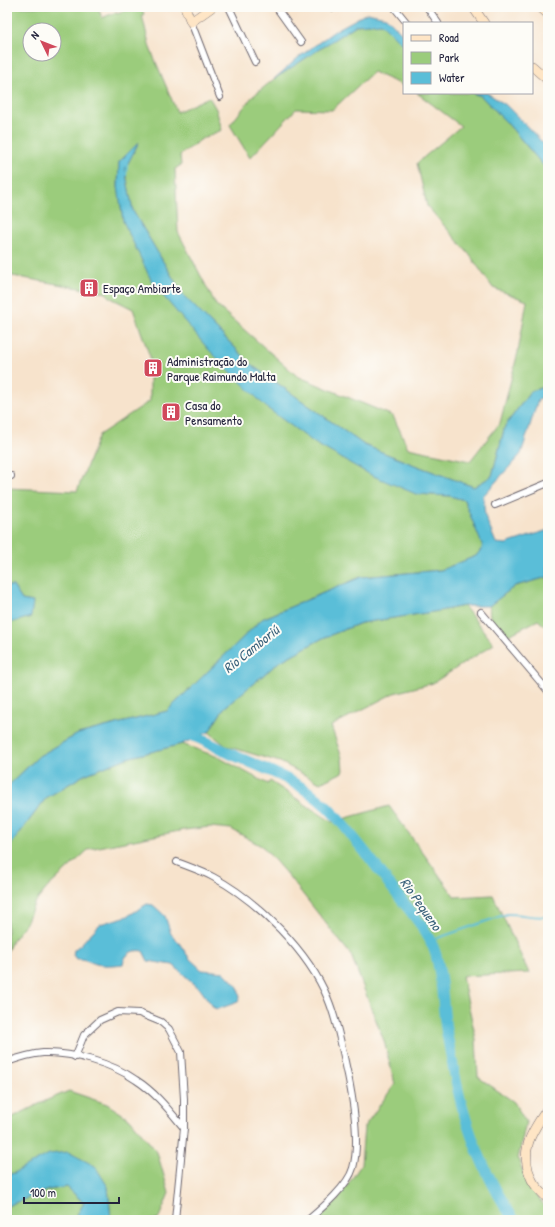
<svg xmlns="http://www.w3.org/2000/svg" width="555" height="1227" viewBox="0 0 555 1227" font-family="'Patrick Hand',sans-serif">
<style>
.green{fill:#9bcc7c;stroke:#5e775c;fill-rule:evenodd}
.water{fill:#5abed8;stroke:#3e708a}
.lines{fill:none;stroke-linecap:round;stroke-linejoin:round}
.stream{stroke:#5abed8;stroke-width:2}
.river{stroke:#5abed8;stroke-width:11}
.street-casing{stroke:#6d666e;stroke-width:8}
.secondary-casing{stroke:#6d666e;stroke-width:10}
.street{stroke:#fff;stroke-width:6}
.secondary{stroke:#fee5c5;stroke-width:9}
.labels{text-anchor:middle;stroke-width:4;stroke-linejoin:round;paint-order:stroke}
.poi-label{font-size:13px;fill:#22223b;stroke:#fdfcf7;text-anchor:start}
.water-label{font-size:14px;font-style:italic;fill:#38607a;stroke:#fdfcf7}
</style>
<rect width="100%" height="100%" fill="#fdfcf7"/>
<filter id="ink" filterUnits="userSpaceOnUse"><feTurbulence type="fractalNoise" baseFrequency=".025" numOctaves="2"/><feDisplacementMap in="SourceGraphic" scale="8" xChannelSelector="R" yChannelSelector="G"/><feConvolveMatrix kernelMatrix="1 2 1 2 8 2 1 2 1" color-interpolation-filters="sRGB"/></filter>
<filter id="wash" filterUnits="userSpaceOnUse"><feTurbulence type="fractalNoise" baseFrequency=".012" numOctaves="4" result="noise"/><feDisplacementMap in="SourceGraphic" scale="16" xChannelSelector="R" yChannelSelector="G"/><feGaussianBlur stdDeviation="0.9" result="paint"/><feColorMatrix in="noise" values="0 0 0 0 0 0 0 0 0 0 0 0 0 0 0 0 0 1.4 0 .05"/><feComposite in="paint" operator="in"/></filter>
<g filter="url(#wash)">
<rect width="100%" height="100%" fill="#f7e3cc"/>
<!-- green -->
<g class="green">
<path d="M7 7H98L102 18 116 12 117 14 135 7H141L144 14 142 15 150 48 177 112 209 97 216 109 222 130 203 138 180 155 181 165 175 169 178 232 216 305 297 376 393 416 408 448 470 461 500 423 518 352 527 301 493 288 469 254 427 206 417 163 461 126 417 93H472L481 96 508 124 548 171V385L531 391 505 426 492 476 474 487 417 466 364 445 253 366 183 295 133 211 125 169 138 143 119 162 118 187 209 350 416 494 450 496 464 500 484 547 476 556 441 570 361 577 262 619 167 711 78 734 39 756 7 787V622L10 623 33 602 22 600 13 586H7V488L77 491 99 435 150 401V357L133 309 109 297 107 293 7 275ZM30 30H54V54H30Z"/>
<polygon points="381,23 404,46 404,86 373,72 332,110 296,109 250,158 230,125 252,97 274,79 356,25"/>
<polygon points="548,577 548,629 538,620 505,637 490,617 489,606 515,586"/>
<polygon points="464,606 494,644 433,683 394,693 331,726 342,758 343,772 320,783 280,762 226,746 209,732 224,708 279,662 323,638 361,623 439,611"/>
<polygon points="182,744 218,757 268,784 270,781 332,822 389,806 455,897 493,895 529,973 462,976 476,1039 478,1077 514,1102 526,1122 518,1159 530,1188 548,1210 548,1220 316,1220 337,1201 361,1165 364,1127 395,1084 384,1041 351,955 290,878 263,847 231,829 210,827 184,830 89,849 47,888 34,904 26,923 12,941 7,952 7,850 46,798 84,775 127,758"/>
<polygon points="69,1091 107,1104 130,1119 157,1152 169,1193 158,1220 111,1220 108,1187 14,1173 7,1175 7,1120 45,1101"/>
<polygon points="67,1187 84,1203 74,1220 7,1220 7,1206 48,1190"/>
</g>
<!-- water -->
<g class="water">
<polygon points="367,13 386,17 404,35 404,46 381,23 356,25 274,79 299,57 336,30"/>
<polygon points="472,93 487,93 506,105 544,144 548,152 548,171 508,124 481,96"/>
<polygon points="139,142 125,169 133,211 183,295 253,366 364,445 417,466 474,487 492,476 505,426 531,391 548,386 548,395 538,400 521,454 483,496 485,516 496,543 506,544 548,530 548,577 515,586 489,606 464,606 439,611 361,623 323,638 279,662 224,708 209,732 182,744 127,758 84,775 46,798 7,850 7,787 39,756 78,734 167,711 262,619 361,577 441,570 476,556 483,547 464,500 450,496 416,494 371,475 316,444 267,408 209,350 153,284 123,221 118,187 119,162"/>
<polygon points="7,586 13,586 22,600 33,602 31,617 10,623 7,622"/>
<path d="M147 904 153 905 165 916 171 934 177 940 190 959 202 970 224 972 238 987 240 998 238 1002 218 1009 214 1008 200 989 173 965 148 961 143 951C132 949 125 954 123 964 115 965 104 966 96 964 89 962 84 958 76 959L73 955 74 950 81 944 100 924 128 916Z"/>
<polygon points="68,1152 95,1166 108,1187 111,1220 74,1220 84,1203 67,1187 48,1190 7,1206 7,1175 14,1173 49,1154"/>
</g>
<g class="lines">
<!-- stream -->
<g class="stream">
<polyline points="126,175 127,164"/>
<path d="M429 939H435L507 914C521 913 534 919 548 916"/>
</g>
<!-- river -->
<path class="river" d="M185 733C202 738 217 748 233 755 265 769 300 781 326 806 336 815 344 826 353 837 367 854 380 871 393 889 408 909 427 928 435 952 443 977 442 1003 446 1029 451 1054 455 1081 462 1106 473 1146 491 1185 514 1220"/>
</g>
</g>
<g filter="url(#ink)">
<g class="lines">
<defs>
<g id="street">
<polyline points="229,7 255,62"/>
<polyline points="276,7 301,42"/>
<polyline points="333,7 334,8"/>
<polyline points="394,7 407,23"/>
<polyline points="427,7 438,23"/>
<polyline points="191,22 220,97"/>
<polyline points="7,476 11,476"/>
<polyline points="495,505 548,483"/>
<polyline points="481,612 548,691"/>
<path d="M177 862C189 867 202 871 213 877 258 901 309 952 328 999 338 1023 342 1049 348 1075 353 1100 360 1143 353 1168 348 1186 322 1208 308 1220"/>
<polyline points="75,1057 84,1035 100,1020 118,1012 139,1013 161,1022 169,1029 181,1052 184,1099 184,1128 175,1220"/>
<path d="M7 1062C18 1058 31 1054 43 1053 72 1052 112 1063 136 1080 155 1092 169 1110 184 1128"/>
</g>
<g id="secondary">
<polyline points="185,7 191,22 212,7"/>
<polyline points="473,7 484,23"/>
<polyline points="540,7 548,14"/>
<polyline points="532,66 548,80"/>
<path d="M548 1108C532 1131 518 1151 532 1180 535 1187 543 1193 548 1199"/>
</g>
</defs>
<!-- street casing -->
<use href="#street" class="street-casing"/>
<!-- secondary casing -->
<use href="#secondary" class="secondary-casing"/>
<!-- street -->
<use href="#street" class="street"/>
<!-- secondary -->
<use href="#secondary" class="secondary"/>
</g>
</g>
<!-- icons -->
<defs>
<symbol id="building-square" viewBox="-11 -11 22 22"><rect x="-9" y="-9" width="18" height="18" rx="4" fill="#d1495b" stroke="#fdfcf7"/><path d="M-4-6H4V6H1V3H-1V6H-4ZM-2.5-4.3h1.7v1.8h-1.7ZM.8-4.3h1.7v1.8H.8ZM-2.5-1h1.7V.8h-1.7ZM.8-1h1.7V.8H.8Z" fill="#fff"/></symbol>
</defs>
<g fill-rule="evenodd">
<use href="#building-square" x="78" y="277" width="22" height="22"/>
<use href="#building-square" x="142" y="357" width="22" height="22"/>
<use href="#building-square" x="160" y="401" width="22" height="22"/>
</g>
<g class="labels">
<!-- poi labels -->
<g class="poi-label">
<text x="103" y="293">Espaço Ambiarte</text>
<text x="167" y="366">Administração do<tspan x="167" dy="15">Parque Raimundo Malta</tspan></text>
<text x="185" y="410">Casa do<tspan x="185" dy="15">Pensamento</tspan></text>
</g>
<!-- water labels -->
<g class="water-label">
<text transform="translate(251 649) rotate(-39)" y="5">Rio Camboriú</text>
<text transform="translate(421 904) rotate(55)" y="5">Rio Pequeno</text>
</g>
</g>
<!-- margin -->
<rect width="555" height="1227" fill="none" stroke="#fdfcf7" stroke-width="24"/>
<!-- legend -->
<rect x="403" y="22" width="130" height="72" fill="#fdfcf7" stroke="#a5a5ac"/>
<rect x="411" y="35" width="20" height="6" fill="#fee5c5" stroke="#a5a5ac"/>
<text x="439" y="42" font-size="12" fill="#22223b">Road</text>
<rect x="411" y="52" width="20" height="12" fill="#9bcc7c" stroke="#a5a5ac"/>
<text x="439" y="62" font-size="12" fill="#22223b">Park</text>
<rect x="411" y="72" width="20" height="12" fill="#5abed8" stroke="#a5a5ac"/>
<text x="439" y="82" font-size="12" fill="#22223b">Water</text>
<!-- north arrow -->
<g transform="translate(42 42) rotate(313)"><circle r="19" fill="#fdfcf7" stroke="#a5a5ac"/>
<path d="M0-3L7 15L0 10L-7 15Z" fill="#d1495b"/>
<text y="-6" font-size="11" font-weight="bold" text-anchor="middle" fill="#22223b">N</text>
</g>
<!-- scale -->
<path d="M24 1197v6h95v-6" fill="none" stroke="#22223b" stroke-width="2"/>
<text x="30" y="1197" font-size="12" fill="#22223b" stroke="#fdfcf7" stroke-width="3" paint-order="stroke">100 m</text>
</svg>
